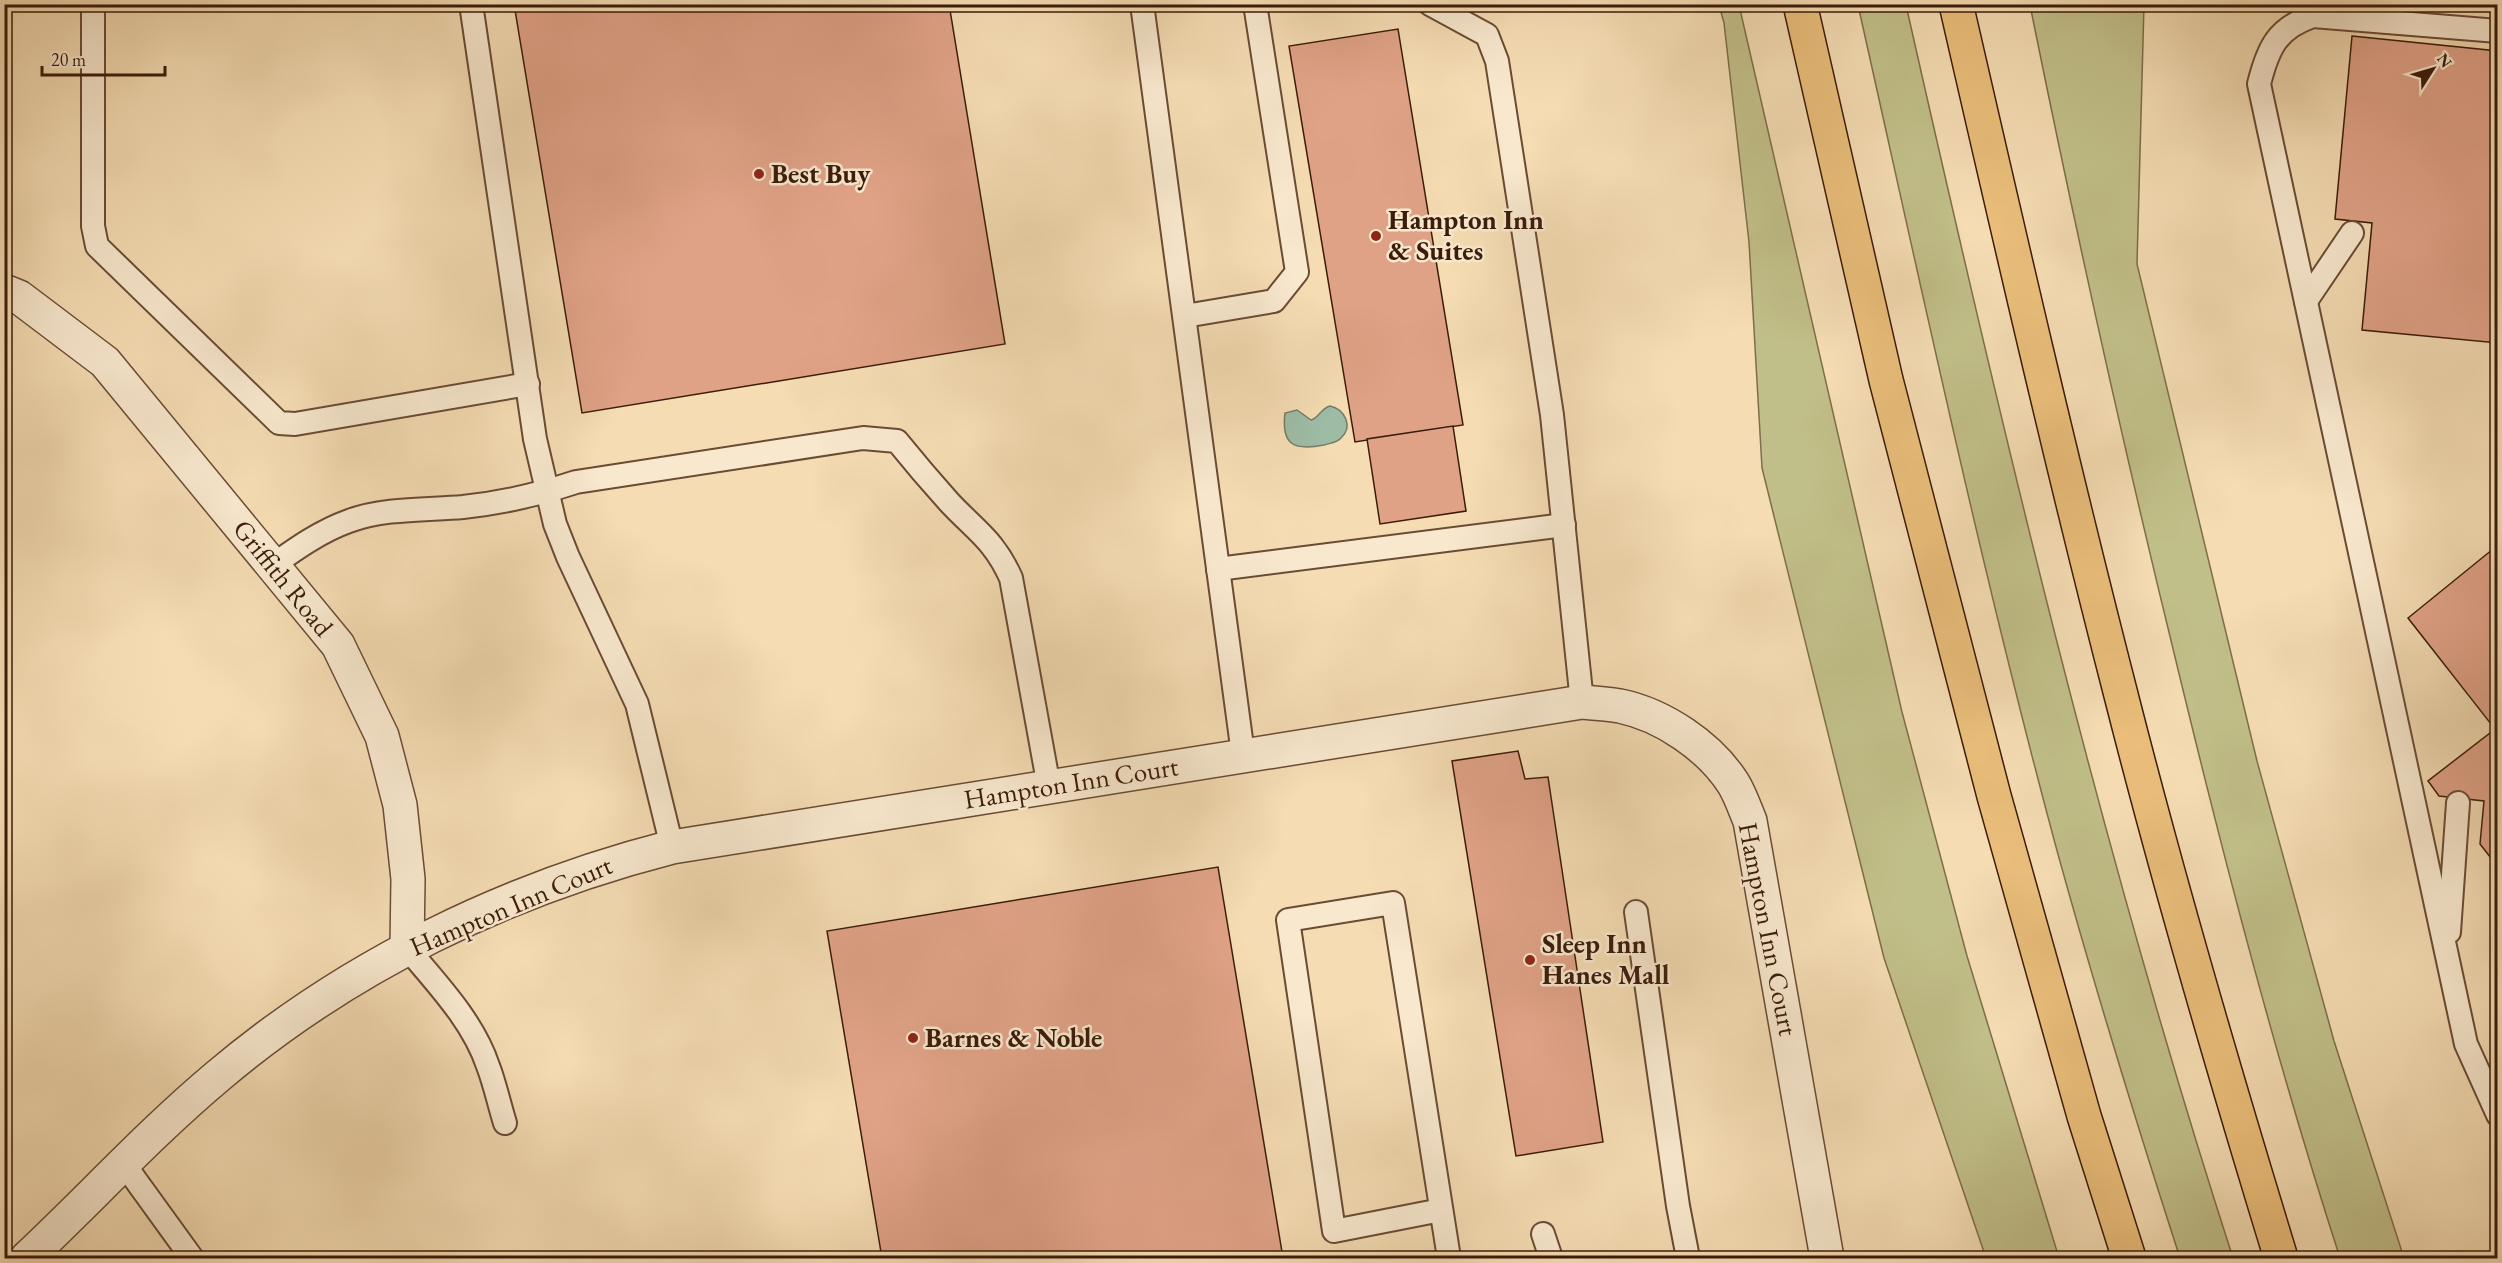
<svg xmlns="http://www.w3.org/2000/svg" width="2502" height="1263" viewBox="0 0 2502 1263" font-family="'EB Garamond',serif">
<style>
.green{fill:#c1bf89;stroke:#7e6d4a;stroke-width:1.5}
.water{fill:#9dbca6;stroke:#767c68;stroke-width:1.5}
.building{fill:#e0a287;stroke:#3b1b0a;stroke-width:1.5}
.lines{fill:none;stroke-linecap:round;stroke-linejoin:round}
.service-casing{stroke:#6a4b34;stroke-width:26}
.minor-casing{stroke:#6a4b34;stroke-width:36}
.motorway-casing{stroke:#3b1b0a;stroke-width:36}
.service{stroke:#f8e8ce;stroke-width:22}
.minor{stroke:#f8e8ce;stroke-width:33}
.motorway{stroke:#eabe7a;stroke-width:33}
.poi-dot{fill:#8f2418;stroke:#f8e8ce;stroke-width:2}
.labels{text-anchor:middle;stroke-width:5;stroke-linejoin:round;paint-order:stroke}
.poi-label{font-size:27px;font-weight:bold;fill:#3b1b0a;stroke:#f8e8ce;text-anchor:start}
.street-label{font-size:27px;fill:#3b1b0a;stroke:#f8e8ce}
</style>
<rect width="100%" height="100%" fill="#f5dcb3"/>
<filter id="stains"><feTurbulence type="fractalNoise" baseFrequency=".00333" numOctaves="4"/><feColorMatrix values="0 0 0 0 .2 0 0 0 0 .09 0 0 0 0 .02 0 0 0 .5 -.17"/></filter>
<radialGradient id="worn" r=".72"><stop offset=".6" stop-color="#630" stop-opacity="0"/><stop offset="1" stop-color="#630" stop-opacity=".3"/></radialGradient>
<!-- green -->
<g class="green">
<polygon points="1719,5 1739,5 1902,712 1967,956 2059,1258 1986,1258 1884,958 1762,468 1749,242 1724,23"/>
<path d="M1858 5H1906C2001 426 2100 847 2233 1258H2180C2136 1122 2094 985 2056 847 1981 569 1921 286 1858 5Z"/>
<path d="M2030 5H2144L2137 264 2257 761 2334 1041 2404 1258H2340C2276 1060 2224 860 2175 657 2122 441 2074 223 2030 5Z"/>
</g>
<!-- water -->
<path class="water" d="M1330 406C1344 409 1354 426 1341 438 1337 443 1330 443 1324 445 1294 451 1281 445 1285 413L1297 410 1311 420C1319 418 1320 409 1330 406Z"/>
<!-- building -->
<g class="building">
<polygon points="514,4 949,4 1005,344 582,413"/>
<polygon points="1398,29 1463,425 1355,442 1289,46"/>
<polygon points="2352,36 2498,51 2498,343 2362,330 2372,223 2335,219"/>
<polygon points="1453,426 1466,511 1380,524 1367,439"/>
<polygon points="2498,545 2498,867 2480,844 2484,801 2439,796 2428,781 2495,729 2408,618"/>
<polygon points="1518,751 1525,779 1548,777 1603,1142 1516,1156 1452,761"/>
<polygon points="1218,867 1283,1258 882,1258 827,931"/>
</g>
<g class="lines">
<defs>
<g id="service">
<polyline points="93,4 93,226 97,246 279,423 295,424 528,384"/>
<polyline points="471,4 535,439 555,524 568,557 637,704 672,847"/>
<polyline points="1142,4 1243,754"/>
<polyline points="1430,4 1487,35 1497,61 1552,415 1582,702"/>
<path d="M2498 31 2313 16C2277 28 2268 48 2259 84L2466 1044 2498 1115"/>
<polyline points="2306,301 2352,233"/>
<polyline points="1185,316 1274,301 1297,272 1255,4"/>
<path d="M273 565C297 548 321 531 349 521 384 508 426 510 463 507 501 503 540 494 576 482L863 438 897 441C914 462 931 482 949 502 976 531 994 540 1011 578L1049 787"/>
<polyline points="1218,569 1564,525"/>
<polyline points="1636,912 1678,1206 1688,1258"/>
<polyline points="2449,932 2458,803"/>
<path d="M407 948C437 984 473 1021 488 1066 495 1084 499 1104 505 1123"/>
<polyline points="124,1164 192,1258"/>
<polyline points="1441,1210 1334,1231 1288,920 1393,903 1449,1258"/>
<polyline points="1543,1234 1551,1258"/>
</g>
<g id="minor">
<polyline points="4,291 19,297 105,362 338,645 382,736 400,805 408,879 407,948"/>
<path d="M27 1258C91 1198 150 1133 218 1076 348 966 507 889 672 847L1582 702C1595 703 1607 704 1620 706 1663 715 1709 746 1733 783 1740 794 1745 809 1750 821L1827 1258"/>
</g>
<g id="motorway">
<polyline points="1800,4 1886,380 1994,796 2084,1116 2129,1258"/>
<path d="M1956 4C2009 235 2062 466 2121 695 2169 884 2224 1072 2281 1258"/>
</g>
</defs>
<!-- service casing -->
<use href="#service" class="service-casing"/>
<!-- minor casing -->
<use href="#minor" class="minor-casing"/>
<!-- motorway casing -->
<use href="#motorway" class="motorway-casing"/>
<!-- service -->
<use href="#service" class="service"/>
<!-- minor -->
<use href="#minor" class="minor"/>
<!-- motorway -->
<use href="#motorway" class="motorway"/>
</g>
<!-- markers -->
<g class="poi-dot">
<circle cx="759" cy="174" r="6"/>
<circle cx="1376" cy="236" r="6"/>
<circle cx="1530" cy="960" r="6"/>
<circle cx="913" cy="1038" r="6"/>
</g>
<g class="labels">
<!-- poi labels -->
<g class="poi-label">
<text x="771" y="183">Best Buy</text>
<text x="1388" y="229">Hampton Inn<tspan x="1388" dy="31">&amp; Suites</tspan></text>
<text x="1542" y="953">Sleep Inn<tspan x="1542" dy="31">Hanes Mall</tspan></text>
<text x="925" y="1047">Barnes &amp; Noble</text>
</g>
<!-- street labels -->
<g class="street-label">
<text transform="translate(283 578) rotate(51)" y="9">Griffith Road</text>
<text transform="translate(1071 783) rotate(-9)" y="9">Hampton Inn Court</text>
<text transform="translate(511 906) rotate(-23)" y="9">Hampton Inn Court</text>
<text transform="translate(1768 929) rotate(79)" y="9">Hampton Inn Court</text>
</g>
</g>
<!-- margin -->
<rect width="2502" height="1263" fill="none" stroke="#f5dcb3" stroke-width="24"/>
<rect x="6" y="6" width="2490" height="1251" fill="none" stroke="#3b1b0a" stroke-width="3"/>
<rect x="12" y="12" width="2478" height="1239" fill="none" stroke="#3b1b0a" stroke-width="1.5"/>
<!-- north arrow -->
<g transform="translate(2433 69) rotate(53)" stroke="#f8e8ce" stroke-width="4.5" paint-order="stroke">
<path d="M0-4.5L10 22L0 15L-10 22Z" fill="#3b1b0a"/>
<text y="-9" font-size="16" font-weight="bold" text-anchor="middle" fill="#3b1b0a">N</text>
</g>
<!-- scale -->
<path d="M42 66v9h123v-9" fill="none" stroke="#3b1b0a" stroke-width="3"/>
<text x="51" y="66" font-size="18" fill="#3b1b0a" stroke="#f8e8ce" stroke-width="4.5" paint-order="stroke">20 m</text>
<rect width="100%" height="100%" filter="url(#stains)"/>
<rect width="100%" height="100%" fill="url(#worn)"/>
</svg>
